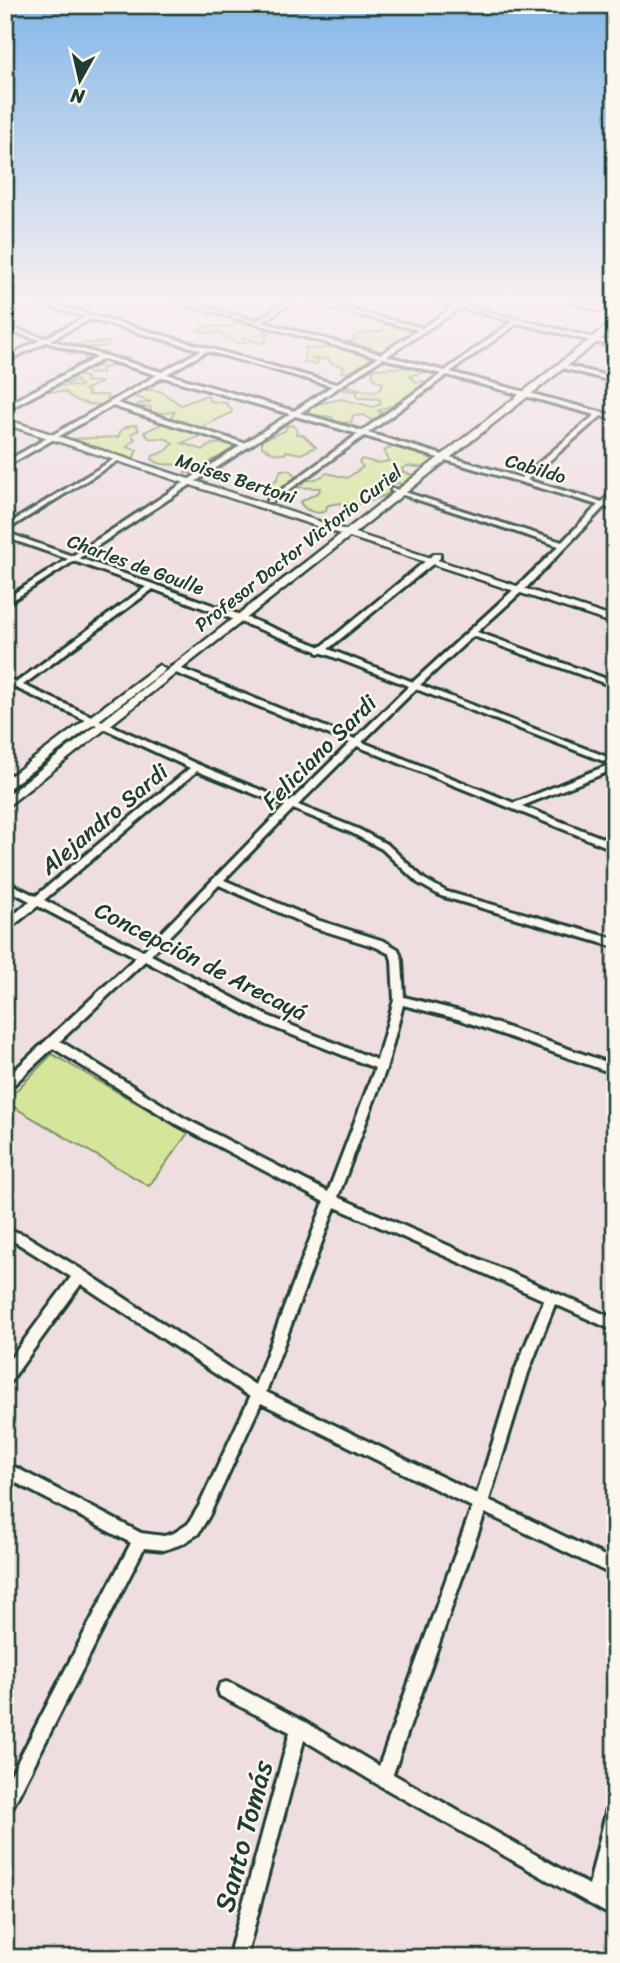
<svg xmlns="http://www.w3.org/2000/svg" width="620" height="1963" viewBox="0 0 620 1963" font-family="Sriracha,sans-serif">
<style>
.green{fill:#d5e599;stroke:#7a9166;stroke-width:2}
.lines{fill:none;stroke-linecap:round;stroke-linejoin:round}
.minor-casing{stroke:#1f3d34;stroke-width:6}
.tertiary-casing{stroke:#1f3d34;stroke-width:5}
.secondary-casing{stroke:#1f3d34;stroke-width:5}
.minor{fill:#fbf7ec;fill-rule:evenodd}
.tertiary{fill:#fbf7ec;fill-rule:evenodd}
.secondary{fill:#fbf7ec;fill-rule:evenodd}
.labels{text-anchor:middle;stroke-width:5;stroke-linejoin:round;paint-order:stroke}
.far-street-label{font-size:19px;fill:#1f3d34;stroke:#fbf7ec}
.street-label{font-size:23px;fill:#1f3d34;stroke:#fbf7ec}
.near-street-label{font-size:28px;fill:#1f3d34;stroke:#fbf7ec}
</style>
<rect width="100%" height="100%" fill="#efdee0"/>
<filter id="ink" filterUnits="userSpaceOnUse"><feTurbulence type="fractalNoise" baseFrequency=".0143" numOctaves="2"/><feDisplacementMap in="SourceGraphic" scale="14" xChannelSelector="R" yChannelSelector="G"/><feConvolveMatrix kernelMatrix="1 2 1 2 8 2 1 2 1" color-interpolation-filters="sRGB"/></filter>
<g filter="url(#ink)">
<!-- green -->
<g class="green">
<path d="M243 321 270 327 264 332 269 334 264 336 267 342 259 343 245 338 242 339 245 343C232 345 228 336 217 332L206 333 199 330 205 326 230 327 234 323Z"/>
<polygon points="389,323 407,327 415,333 408,335 408,342 388,347 386,351 373,351 371,347 348,345 348,342 356,340 354,337 357,334 383,331 384,324"/>
<polygon points="110,342 106,346 80,349 106,354 101,358 121,363 122,357 129,358 136,369 116,365 101,369 102,373 90,374 86,370 100,365 98,360 85,363 85,355 68,353 80,344"/>
<polygon points="333,346 372,354 374,358 365,363 367,369 361,373 341,372 344,367 331,363 329,359 311,358 319,361 314,365 304,362 305,348 320,349"/>
<path d="M417 367 429 371 410 376 416 382 427 381 433 389C417 403 396 402 378 411L390 415 372 421 364 415 353 416 351 422 337 424 332 417 311 415 309 412 312 405 342 399 373 407 381 404 379 399 358 398 356 395 358 391 343 390 347 386 372 392 380 389 383 383 374 379 372 369Z"/>
<path d="M77 375 86 377V381L102 382 84 390 89 392 88 395H107L108 402C97 409 71 401 66 392L48 391C53 385 70 384 79 387L81 385 77 383V380L68 383 61 381Z"/>
<path d="M140 389 160 391 181 405 207 395 210 401 226 403 232 410 231 413 202 427 201 436 182 443 203 450 212 444 228 443 234 448 228 454 212 460 200 473H185L186 467C174 462 162 468 152 459L153 456 166 451 173 444 167 439 149 438 144 432 168 421 175 412 151 414 150 407H136L138 404 151 402 133 396 132 393Z"/>
<path d="M132 425H136L139 430 131 434 135 439 127 447 137 450 133 459 117 456C106 446 86 450 73 439L118 437 122 429Z"/>
<polygon points="292,425 297,429 296,434 303,435 316,447 301,454 286,451 285,454 273,453 262,447 262,440 285,431 287,426"/>
<path d="M409 444 412 451 445 458 428 468 407 466 402 469 403 472 416 476 405 487 399 483 391 484 395 490C390 493 368 503 365 503 352 506 339 500 327 506L326 511C318 515 304 511 300 502L319 492 320 488 283 487 274 497 262 494 263 489 277 479 281 470H290C299 484 315 482 327 473L347 478 363 467 359 462 362 459 378 463 389 461 384 451 397 445Z"/>
<polygon points="52,1054 188,1133 149,1186 5,1102"/>
</g>
<g class="lines">
<defs>
<g id="minor">
<path d="M35 302H44L336 384 378 357 177 302H186L256 321 286 302H292L262 322 381 354 418 330 309 302H319L422 328 454 307 440 302 458 304 461 302H467L463 306 615 343V347L518 323 450 372 615 416V420L601 416 527 480 602 502 615 490V496L608 504 615 506V510L604 507 528 586 477 632 615 682V687L473 636 420 685 615 760V769L522 806 615 843V850L357 746 298 805 358 829 388 845 424 879 447 892 615 939V947L441 896 418 883 382 849 352 833 293 809 224 880 317 920 384 941 398 949 402 960 404 997 463 1012 615 1065V1074L458 1019 403 1005 387 1066 338 1197 615 1319V1331L555 1304 528 1373 489 1500 615 1561V1576L485 1513 393 1774 589 1885 607 1808 609 1802 615 1800V1847L605 1894 615 1899V1918L377 1784 304 1740 246 1958H228L290 1732 220 1696 218 1690 220 1684 226 1682 232 1684 305 1722 379 1766 472 1507 261 1403 209 1516 198 1534 182 1544 164 1550 144 1548 11 1810 5 1812V1786L131 1543 5 1477V1462L141 1533 164 1536 174 1533 188 1524 199 1506 250 1397 81 1284 10 1382 5 1383V1366L71 1277 17 1243 5 1239V1228L25 1235 84 1271 255 1385 324 1202 176 1124 53 1048 9 1089 5 1090V1079L136 957 38 906 5 932V922L30 901 5 888V881L36 896 190 768 5 683V678L17 682 146 587 74 561 5 605V599L68 559 5 537V532L72 556 240 446 112 406 5 467V462L157 375 103 359 5 411V406L97 357 46 342 5 362V358L40 340 5 330V326L45 338 86 317ZM460 308 513 321 445 371 387 356ZM91 319 201 350 162 372 50 340ZM207 351 332 386 294 411 167 374ZM383 358 441 374 362 431 300 413ZM447 375 595 415 521 478 368 433ZM163 377 290 414 244 443 117 403ZM295 416 358 434 268 500V502H272L364 436 598 505 562 542 395 489H391V491L559 546 522 582 413 682 328 649 440 558V554H434L321 647 235 613 79 558ZM153 589 317 651 318 653H323L409 686 355 739 177 667H171V671L350 743 290 802 199 765 23 685ZM416 689 611 764 514 803 362 742ZM197 771 285 806 143 951 44 900ZM219 885 309 926 376 947 390 954 392 960 394 1000 377 1060 268 1016 151 955ZM145 961 260 1022 375 1068 328 1192 184 1118 60 1041ZM335 1207 544 1300 514 1373 477 1494 266 1392Z"/>
<polygon points="570,302 580,302 615,311 615,315"/>
<polygon points="561,364 615,378 615,382 559,367 558,366"/>
<polygon points="116,458 121,459 5,531 5,526"/>
<polygon points="5,772 19,779 15,782 5,778"/>
</g>
<polygon id="tertiary" points="5,419 615,618 615,624 5,424"/>
<g id="secondary">
<polygon points="612,322 615,322 615,328 5,808 5,797"/>
<polygon points="159,665 165,669 163,672 5,791 5,780"/>
</g>
</defs>
<!-- minor casing -->
<use href="#minor" class="minor-casing"/>
<!-- tertiary casing -->
<use href="#tertiary" class="tertiary-casing"/>
<!-- secondary casing -->
<use href="#secondary" class="secondary-casing"/>
<!-- minor -->
<use href="#minor" class="minor"/>
<!-- tertiary -->
<use href="#tertiary" class="tertiary"/>
<!-- secondary -->
<use href="#secondary" class="secondary"/>
</g>
</g>
<!-- sky -->
<linearGradient id="sky" x2="0" y2="1"><stop stop-color="#85b8e9"/><stop offset="0.52" stop-color="#f8f0f1"/><stop offset="1" stop-color="#f8f0f1" stop-opacity="0"/></linearGradient>
<rect width="620" height="577" fill="url(#sky)"/>
<g class="labels">
<!-- far-street labels -->
<g class="far-street-label">
<text transform="translate(536 468) rotate(17)" y="7">Cabildo</text>
<text transform="translate(236 478) rotate(18)" y="7">Moises Bertoni</text>
<text transform="translate(298 548) rotate(-38)" y="7">Profesor Doctor Victorio Curiel</text>
<text transform="translate(136 564) rotate(20)" y="7">Charles de Goulle</text>
</g>
<!-- street labels -->
<g class="street-label">
<text transform="translate(319 752) rotate(-45)" y="8">Feliciano Sardi</text>
<text transform="translate(104 819) rotate(-40)" y="8">Alejandro Sardi</text>
<text transform="translate(201 961) rotate(27)" y="8">Concepción de Arecayá</text>
</g>
<!-- near-street labels -->
<g class="near-street-label">
<text transform="translate(243 1836) rotate(-75)" y="10">Santo Tomás</text>
</g>
</g>
<!-- margin -->
<rect width="620" height="1963" fill="none" stroke="#fbf7ec" stroke-width="28"/>
<rect x="14" y="14" width="592" height="1935" fill="none" stroke="#1f3d34" stroke-width="2.5" filter="url(#ink)"/>
<!-- north arrow -->
<g transform="translate(80 80) rotate(188)" stroke="#fbf7ec" stroke-width="5" paint-order="stroke">
<path d="M0-5L12 26L0 18L-12 26Z" fill="#1f3d34"/>
<text y="-10" font-size="19" font-weight="bold" text-anchor="middle" fill="#1f3d34">N</text>
</g>
</svg>
